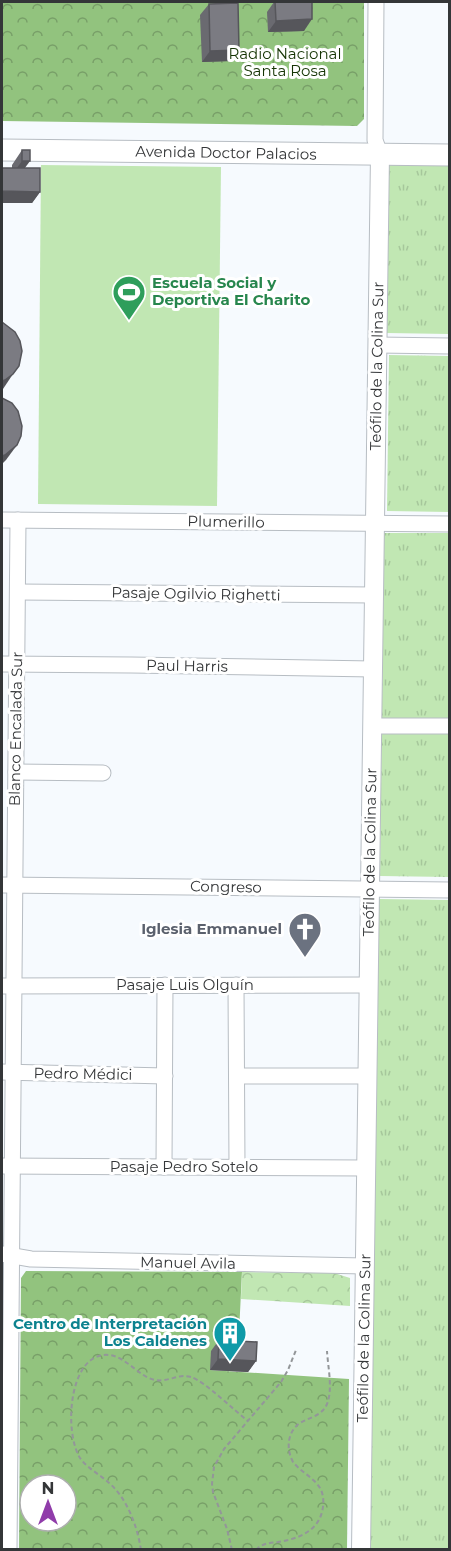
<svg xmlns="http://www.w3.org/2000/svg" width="451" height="1551" viewBox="0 0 451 1551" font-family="Montserrat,sans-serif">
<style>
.grass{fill:url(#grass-tufts)}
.forest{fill:url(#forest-crowns);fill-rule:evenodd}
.park{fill:url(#park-crowns)}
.garden{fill:#c1e7b3}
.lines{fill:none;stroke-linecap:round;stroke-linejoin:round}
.minor-casing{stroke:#b7bdc3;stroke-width:17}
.tertiary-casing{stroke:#b7bdc3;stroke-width:20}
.secondary-casing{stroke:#b7bdc3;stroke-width:23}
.path{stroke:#939699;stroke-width:2;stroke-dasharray:4.5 3;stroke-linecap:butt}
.minor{stroke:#fff;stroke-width:15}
.tertiary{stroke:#fff;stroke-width:18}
.secondary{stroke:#fff;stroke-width:21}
.wall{fill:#6a6a70}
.shaded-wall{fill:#56565b}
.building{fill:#7b7b82;stroke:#56565b;stroke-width:1.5}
.labels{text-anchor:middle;stroke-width:6;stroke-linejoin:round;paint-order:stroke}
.park-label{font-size:15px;fill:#153404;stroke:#fff}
.street-label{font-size:15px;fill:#343638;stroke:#fff}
.leisure-label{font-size:15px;font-weight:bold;fill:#27864d;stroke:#fff;text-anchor:start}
.worship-label{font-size:15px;font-weight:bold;fill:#5b616d;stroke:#fff;text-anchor:end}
.culture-label{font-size:15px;font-weight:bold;fill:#0d838f;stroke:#fff;text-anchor:end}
</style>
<defs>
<pattern id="grass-tufts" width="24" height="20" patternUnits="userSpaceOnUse" patternTransform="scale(1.5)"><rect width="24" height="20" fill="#c1e7b3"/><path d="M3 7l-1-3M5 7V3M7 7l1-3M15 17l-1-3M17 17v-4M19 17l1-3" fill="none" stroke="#a6c79b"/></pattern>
<pattern id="forest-crowns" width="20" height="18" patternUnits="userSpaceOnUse" patternTransform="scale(1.5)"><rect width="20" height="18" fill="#92c37e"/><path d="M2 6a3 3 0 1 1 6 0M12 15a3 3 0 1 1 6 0" fill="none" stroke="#789f68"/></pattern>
<pattern id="park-crowns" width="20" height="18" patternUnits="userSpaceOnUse" patternTransform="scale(1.5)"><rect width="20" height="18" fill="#c1e7b3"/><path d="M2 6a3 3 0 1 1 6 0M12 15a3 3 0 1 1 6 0" fill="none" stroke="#a6c79b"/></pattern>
</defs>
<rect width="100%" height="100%" fill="#f6fafe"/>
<!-- grass -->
<g class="grass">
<polygon points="389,162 449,163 449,334 387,333"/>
<polygon points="389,355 449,356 449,512 387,511"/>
<polygon points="384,533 449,533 449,877 380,876"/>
<polygon points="379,899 449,900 449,1549 370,1550"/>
</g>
<!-- forest -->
<g class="forest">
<polygon points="2,2 364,2 364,119 357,126 2,121"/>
<path d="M26 1271 242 1272 238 1353 210 1370 349 1379 347 1549 19 1550 21 1278ZM30 1485H66V1521H30Z"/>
</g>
<!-- park -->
<polygon class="park" points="242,1272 334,1273 350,1278 350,1306 241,1299"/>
<!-- garden -->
<polygon class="garden" points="41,165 221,167 217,506 38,504"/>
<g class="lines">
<defs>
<g id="minor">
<polyline points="376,2 375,140 380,154"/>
<polyline points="377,345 450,346"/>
<polyline points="2,520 450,524"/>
<polyline points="18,592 374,595"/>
<polyline points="2,664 131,665 373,669"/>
<polyline points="372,726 450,726"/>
<polyline points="16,772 103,773"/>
<polyline points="2,885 450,890"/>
<polyline points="236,985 237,1167"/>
<polyline points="2,986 369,985"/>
<polyline points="2,1072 165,1076"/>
<polyline points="237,1076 367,1076"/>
<polyline points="2,1166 366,1168"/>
<polyline points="164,1167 165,985"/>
<polyline points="2,1254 31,1259 365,1266"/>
<polyline points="9,1550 18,520"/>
</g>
<polyline id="tertiary" points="361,1550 380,154"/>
<polyline id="secondary" points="2,150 450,155"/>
</defs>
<!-- minor casing -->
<use href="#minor" class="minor-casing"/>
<!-- tertiary casing -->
<use href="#tertiary" class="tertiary-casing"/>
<!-- secondary casing -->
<use href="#secondary" class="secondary-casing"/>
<!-- path -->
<g class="path">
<path d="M141 1550C137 1525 127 1498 108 1482 99 1474 87 1468 80 1458 66 1435 68 1377 91 1360 102 1352 114 1354 124 1361 137 1369 148 1383 164 1380 173 1379 181 1374 191 1377 203 1380 236 1412 248 1421"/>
<polyline points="232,1550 227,1529 213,1492 212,1484 214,1467 224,1449 281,1382 288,1370 296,1350"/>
<path d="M256 1550C262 1543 270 1543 278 1542 297 1539 317 1532 322 1512 324 1504 324 1495 320 1488 314 1478 301 1472 293 1462 286 1449 287 1432 300 1423 310 1417 322 1416 327 1404 333 1389 328 1368 327 1351"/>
</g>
<!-- minor -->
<use href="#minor" class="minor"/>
<!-- tertiary -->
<use href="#tertiary" class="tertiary"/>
<!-- secondary -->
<use href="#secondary" class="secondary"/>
</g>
<!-- wall -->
<g class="wall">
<polygon points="274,2 312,2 304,31 268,32 267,12"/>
<polygon points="209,4 239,50 231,61 202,62 200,15"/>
<polygon points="22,150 25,168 40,192 32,203 12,168 12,165"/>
<polygon points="219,1340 256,1361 248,1372 210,1370 211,1351"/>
</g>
<!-- shaded-wall -->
<g class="shaded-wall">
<polygon points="312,19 304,31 268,32 276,21"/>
<polygon points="239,50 231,61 202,62 210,51"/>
<polygon points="22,161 30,161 19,176 11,176"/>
<polygon points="2,191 40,192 32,203 2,203"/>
<polygon points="13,374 3,389 2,390 2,381"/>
<polygon points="17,445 6,460 2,464 2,456"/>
<polygon points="218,1359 256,1361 248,1372 210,1370"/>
</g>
<!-- building -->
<g class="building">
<polygon points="275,2 312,2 312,19 276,21"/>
<polygon points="238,3 239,50 210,51 209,4"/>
<rect x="22" y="150" width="8" height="11"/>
<polygon points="2,168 40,168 40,192 2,191"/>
<polygon points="2,322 15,332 20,341 22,351 19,366 13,374 5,380 2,381"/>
<polygon points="2,398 12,403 18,411 22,426 21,436 17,445 5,455 2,456"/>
<polygon points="219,1340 257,1342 256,1361 218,1359"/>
</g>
<!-- icons -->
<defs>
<symbol id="stadium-pin" viewBox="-11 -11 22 30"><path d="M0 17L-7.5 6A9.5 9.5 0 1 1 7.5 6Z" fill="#2e9e5b" stroke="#fff"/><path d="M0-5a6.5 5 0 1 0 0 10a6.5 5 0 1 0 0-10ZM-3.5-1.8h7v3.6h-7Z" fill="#fff"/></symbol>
<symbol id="church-pin" viewBox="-11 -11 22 30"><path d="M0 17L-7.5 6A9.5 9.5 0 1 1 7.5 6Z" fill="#6b7280" stroke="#fff"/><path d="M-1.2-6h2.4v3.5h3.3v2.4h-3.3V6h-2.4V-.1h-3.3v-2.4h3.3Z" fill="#fff"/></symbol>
<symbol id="building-pin" viewBox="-11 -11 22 30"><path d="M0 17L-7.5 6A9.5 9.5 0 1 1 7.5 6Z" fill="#0f9aa8" stroke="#fff"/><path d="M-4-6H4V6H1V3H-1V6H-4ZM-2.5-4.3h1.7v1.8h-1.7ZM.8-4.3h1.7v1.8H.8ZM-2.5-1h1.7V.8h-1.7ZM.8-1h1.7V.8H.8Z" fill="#fff"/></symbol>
</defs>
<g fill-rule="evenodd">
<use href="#stadium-pin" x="110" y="273" width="38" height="52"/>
<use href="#church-pin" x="286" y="910" width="38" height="52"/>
<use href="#building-pin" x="211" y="1314" width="38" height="52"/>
</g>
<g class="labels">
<!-- park labels -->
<g class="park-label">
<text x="285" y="59">Radio Nacional<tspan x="285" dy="17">Santa Rosa</tspan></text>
</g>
<!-- street labels -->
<g class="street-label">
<text transform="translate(226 153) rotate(1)" y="5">Avenida Doctor Palacios</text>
<text transform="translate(377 366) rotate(-89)" y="5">Teófilo de la Colina Sur</text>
<text transform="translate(226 522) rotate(1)" y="5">Plumerillo</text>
<text transform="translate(196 594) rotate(1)" y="5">Pasaje Ogilvio Righetti</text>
<text transform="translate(187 666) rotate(1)" y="5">Paul Harris</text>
<text transform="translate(16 729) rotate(-89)" y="5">Blanco Encalada Sur</text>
<text transform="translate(370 852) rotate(-89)" y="5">Teófilo de la Colina Sur</text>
<text transform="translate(226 887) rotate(1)" y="5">Congreso</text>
<text x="185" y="990">Pasaje Luis Olguín</text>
<text transform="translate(83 1074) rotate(1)" y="5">Pedro Médici</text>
<text x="184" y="1172">Pasaje Pedro Sotelo</text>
<text transform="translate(188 1263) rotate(1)" y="5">Manuel Avila</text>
<text transform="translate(364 1338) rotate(-89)" y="5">Teófilo de la Colina Sur</text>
</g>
<!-- leisure labels -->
<g class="leisure-label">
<text x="152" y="288">Escuela Social y<tspan x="152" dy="17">Deportiva El Charito</tspan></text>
</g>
<!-- worship labels -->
<g class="worship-label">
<text x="282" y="934">Iglesia Emmanuel</text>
</g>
<!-- culture labels -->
<g class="culture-label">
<text x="207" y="1329">Centro de Interpretación<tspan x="207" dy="17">Los Caldenes</tspan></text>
</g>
</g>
<!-- border -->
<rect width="451" height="1551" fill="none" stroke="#343638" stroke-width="6"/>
<!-- north arrow -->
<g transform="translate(48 1503)"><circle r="28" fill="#ffffff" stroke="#aeafaf" stroke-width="1.5"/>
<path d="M0-4.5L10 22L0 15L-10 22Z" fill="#903caa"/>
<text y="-9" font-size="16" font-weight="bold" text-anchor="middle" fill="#343638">N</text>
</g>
</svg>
